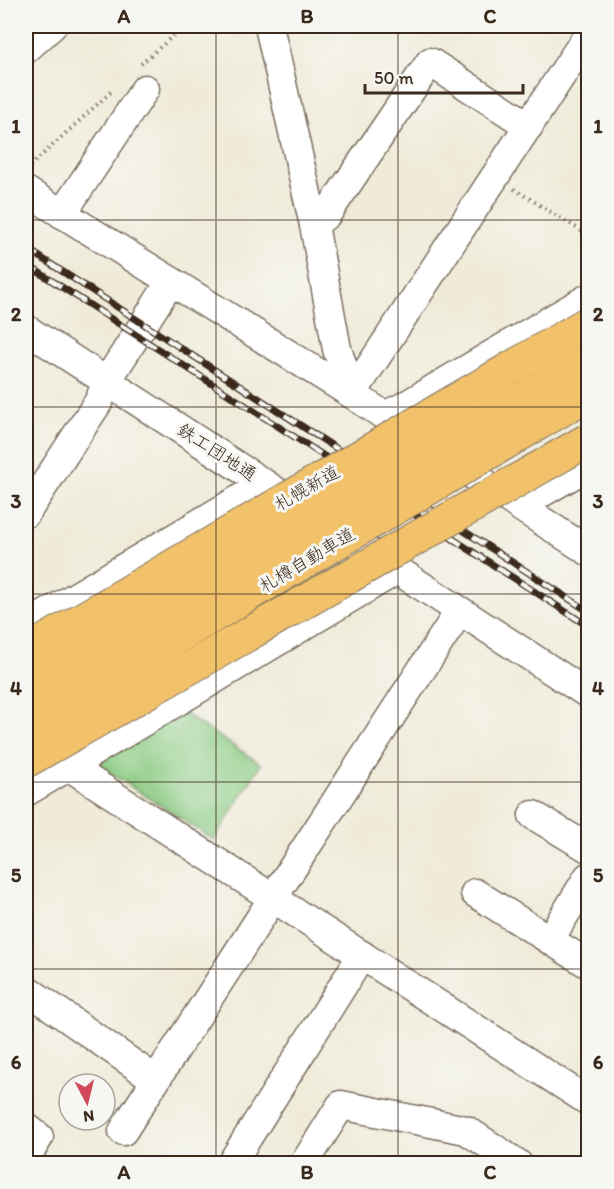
<svg xmlns="http://www.w3.org/2000/svg" width="614" height="1189" viewBox="0 0 614 1189" font-family="Itim,'Klee One',sans-serif">
<style>
.green{fill:#8acb82;stroke:#627a50;stroke-width:1.5}
.lines{fill:none;stroke-linecap:round;stroke-linejoin:round}
.minor-casing{stroke:#7a6e5f;stroke-width:31}
.path{stroke:#7a6e5f;stroke-width:4;stroke-dasharray:1.5 4.5;stroke-linecap:butt}
.minor{stroke:#fff;stroke-width:28}
.rail-casing{stroke:#3b2a1e;stroke-width:7}
.rail{stroke:#f6f6f2;stroke-width:4.5;stroke-dasharray:14;stroke-linecap:butt}
.highway-bridge-casing{stroke:#7a6e5f;stroke-width:35;stroke-linecap:butt}
.highway-bridge{stroke:#f2c26a;stroke-width:33}
.grid{fill:none;stroke:#3b2a1e;stroke-width:1.5;stroke-opacity:0.55}
.labels{text-anchor:middle;stroke-width:6;stroke-linejoin:round;paint-order:stroke}
.street-label{font-size:18px;fill:#3b2a1e;stroke:#f6f6f2}
.neatline{fill:none;stroke:#3b2a1e;stroke-width:2}
.grid-label{font-size:20px;text-anchor:middle;font-weight:bold;fill:#3b2a1e}
</style>
<rect width="100%" height="100%" fill="#f6f6f2"/>
<filter id="ink" filterUnits="userSpaceOnUse"><feTurbulence type="fractalNoise" baseFrequency=".0167" numOctaves="2"/><feDisplacementMap in="SourceGraphic" scale="12" xChannelSelector="R" yChannelSelector="G"/><feConvolveMatrix kernelMatrix="1 2 1 2 8 2 1 2 1" color-interpolation-filters="sRGB"/></filter>
<filter id="wash" filterUnits="userSpaceOnUse"><feTurbulence type="fractalNoise" baseFrequency=".008" numOctaves="4" result="noise"/><feDisplacementMap in="SourceGraphic" scale="24" xChannelSelector="R" yChannelSelector="G"/><feGaussianBlur stdDeviation="1.35" result="paint"/><feColorMatrix in="noise" values="0 0 0 0 0 0 0 0 0 0 0 0 0 0 0 0 0 1.4 0 .05"/><feComposite in="paint" operator="in"/></filter>
<g filter="url(#wash)">
<rect width="100%" height="100%" fill="#f0ebd9"/>
<!-- green -->
<polygon class="green" points="180,711 261,764 214,840 93,762"/>
</g>
<g filter="url(#ink)">
<g class="lines">
<defs>
<g id="minor">
<polyline points="269,26 314,225 337,349 352,394"/>
<polyline points="26,49 52,26"/>
<polyline points="26,191 352,394 519,506 588,551"/>
<polyline points="62,214 145,89"/>
<polyline points="314,225 327,214 430,62 529,126"/>
<path d="M26 329C214 449 400 574 588 694"/>
<polyline points="352,394 588,35"/>
<polyline points="384,416 401,408 588,298"/>
<polyline points="519,506 588,466"/>
<polyline points="26,513 99,401 107,381 171,281"/>
<polyline points="26,626 265,484"/>
<polyline points="68,766 588,1101"/>
<polyline points="26,792 397,570"/>
<polyline points="533,815 588,848"/>
<polyline points="475,893 588,964"/>
<polyline points="550,939 588,877"/>
<polyline points="26,989 156,1080"/>
<polyline points="26,1127 39,1137 26,1158"/>
<polyline points="123,1131 273,898 459,612"/>
<polyline points="231,1164 362,955"/>
<polyline points="304,1164 341,1105 466,1130 518,1164"/>
</g>
</defs>
<!-- minor casing -->
<use href="#minor" class="minor-casing"/>
<!-- path -->
<g class="path">
<polyline points="141,64 184,26"/>
<polyline points="30,166 113,90"/>
<polyline points="514,189 588,235"/>
</g>
<!-- minor -->
<use href="#minor" class="minor"/>
<defs>
<g id="rail">
<polyline points="26,248 588,611"/>
<polyline points="26,264 588,626"/>
</g>
</defs>
<!-- rail casing -->
<use href="#rail" class="rail-casing"/>
<!-- rail -->
<use href="#rail" class="rail"/>
<defs>
<g id="highway-bridge">
<polyline points="26,652 588,323"/>
<polyline points="26,689 588,361"/>
<polyline points="26,726 588,394"/>
<polyline points="26,761 588,440"/>
</g>
</defs>
<!-- highway-bridge casing -->
<use href="#highway-bridge" class="highway-bridge-casing"/>
<!-- highway-bridge -->
<use href="#highway-bridge" class="highway-bridge"/>
</g>
</g>
<!-- grid -->
<path class="grid" d="M216 26V1164M398 26V1164M26 220H588M26 407H588M26 594H588M26 782H588M26 969H588"/>
<g class="labels">
<!-- street labels -->
<g class="street-label">
<text transform="translate(217 452) rotate(33)" y="6">鉄工団地通</text>
<text transform="translate(307 488) rotate(-30)" y="6">札幌新道</text>
<text transform="translate(307 560) rotate(-31)" y="6">札樽自動車道</text>
</g>
</g>
<!-- margin -->
<rect width="614" height="1189" fill="none" stroke="#f6f6f2" stroke-width="66"/>
<!-- north arrow -->
<g transform="translate(87 1102) rotate(173)"><circle r="28" fill="#f6f6f2" stroke="#aba49d" stroke-width="1.5"/>
<path d="M0-4.5L10 22L0 15L-10 22Z" fill="#d1495b"/>
<text y="-9" font-size="16" font-weight="bold" text-anchor="middle" fill="#3b2a1e">N</text>
</g>
<!-- scale -->
<path d="M365 84v9h158v-9" fill="none" stroke="#3b2a1e" stroke-width="3"/>
<text x="374" y="84" font-size="18" fill="#3b2a1e" stroke="#f6f6f2" stroke-width="4.5" paint-order="stroke">50 m</text>
<rect x="33" y="33" width="548" height="1123" class="neatline"/>
<g class="grid-label">
<text x="124" y="23">A</text>
<text x="307" y="23">B</text>
<text x="490" y="23">C</text>
<text x="16" y="133">1</text>
<text x="598" y="133">1</text>
<text x="16" y="321">2</text>
<text x="598" y="321">2</text>
<text x="16" y="508">3</text>
<text x="598" y="508">3</text>
<text x="16" y="695">4</text>
<text x="598" y="695">4</text>
<text x="16" y="882">5</text>
<text x="598" y="882">5</text>
<text x="16" y="1069">6</text>
<text x="598" y="1069">6</text>
<text x="124" y="1179">A</text>
<text x="307" y="1179">B</text>
<text x="490" y="1179">C</text>
</g>
</svg>
